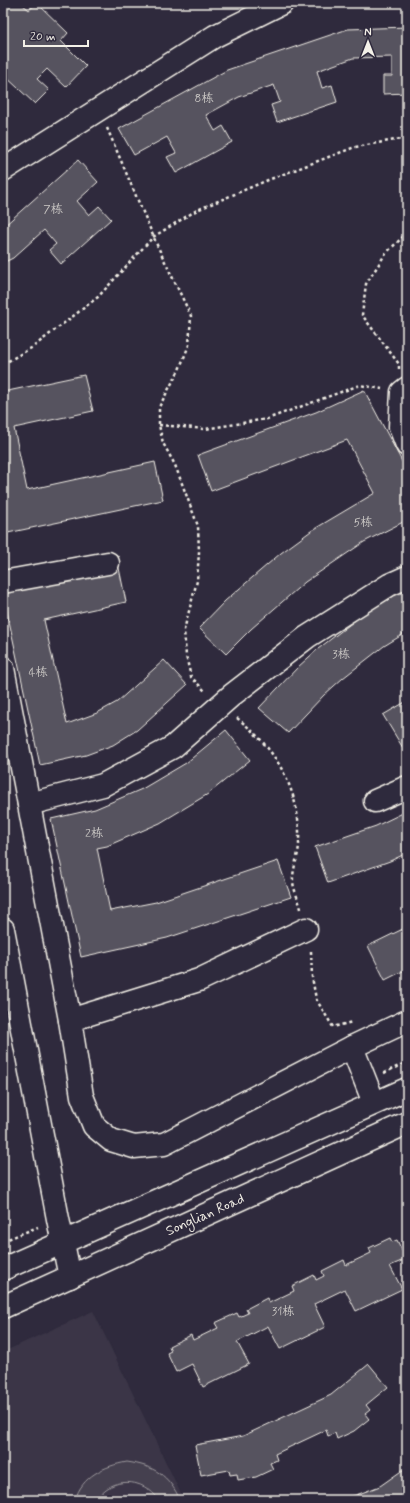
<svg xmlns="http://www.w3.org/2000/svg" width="410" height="1503" font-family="Mynerve,'LXGW WenKai TC',sans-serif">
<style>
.built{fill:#3b3647}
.green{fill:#454050;stroke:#9c989c}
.building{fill:#56525f;stroke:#f4f1e8}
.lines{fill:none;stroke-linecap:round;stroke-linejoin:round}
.minor-casing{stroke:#f4f1e8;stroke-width:25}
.path{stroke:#f4f1e8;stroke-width:2.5;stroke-dasharray:3 3;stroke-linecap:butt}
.minor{stroke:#2f2a3d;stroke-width:22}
.labels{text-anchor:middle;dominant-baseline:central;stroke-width:3.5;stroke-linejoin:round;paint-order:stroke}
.number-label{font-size:12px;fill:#ccc9c6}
.street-label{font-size:14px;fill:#f4f1e8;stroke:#2f2a3d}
</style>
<rect width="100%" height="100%" fill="#2f2a3d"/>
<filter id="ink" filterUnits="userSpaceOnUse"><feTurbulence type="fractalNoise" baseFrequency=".025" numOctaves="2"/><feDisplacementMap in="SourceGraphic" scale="8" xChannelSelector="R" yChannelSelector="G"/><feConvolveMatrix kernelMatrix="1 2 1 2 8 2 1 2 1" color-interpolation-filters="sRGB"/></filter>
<g filter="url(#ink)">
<path class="built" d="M93 1311 184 1500H3V1352Z"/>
<path class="green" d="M127 1462C154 1466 169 1475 180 1500H159C143 1477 111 1476 96 1500H75C82 1476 104 1466 127 1462Z"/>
<g class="building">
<path d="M3 3H21L29 10 37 3 68 33 61 41 86 66 66 87 47 69 37 79 49 90 35 104 3 74Z"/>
<path d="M407 27V93L383 94V76H392V57L353 58 317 71 322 88 332 85 337 102 277 122 271 105 280 102 274 85 239 97 206 115 215 131 223 126 232 142 176 173 167 157 176 153 167 137 134 155 119 129 227 70 348 29Z"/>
<path d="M78 160 98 182 77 201 89 215 99 206 111 219 61 264 49 250 56 244 44 230 13 258 3 263V227Z"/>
<path d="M84 375 93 411 14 428 27 490 155 462 163 500 3 534V392Z"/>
<path d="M364 390 407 471V520L364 542 305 582 251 629 226 654 199 628 225 601 281 553 311 531 375 493 347 440 211 491 198 455 316 412Z"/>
<path d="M119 568 126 602 44 620 67 724 97 713 117 702 164 660 187 685 137 730 113 745 86 755 40 765 3 593Z"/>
<path d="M407 588V632L384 646 343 678 324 695 288 733 259 708 298 667 318 649 362 615Z"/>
<path d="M407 701V745L403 748 383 715Z"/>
<path d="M226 730 250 760 208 794 160 823 107 846 97 848 110 911 156 902 278 861 291 897 167 938 81 957 51 819 95 809 142 789 186 763Z"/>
<path d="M407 811V853L390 861 328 883 315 847 376 826Z"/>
<path d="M407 927V969L385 980 368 946Z"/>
<path d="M390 1238 392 1242 397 1240 406 1259 390 1266 402 1289 356 1311 345 1289 314 1304 325 1327 280 1349 268 1326 237 1342 249 1364 203 1387 192 1364 176 1372 167 1353 171 1351 169 1346 191 1335 193 1340 218 1328 215 1323 237 1313 239 1317 248 1313 246 1309 267 1298 269 1303 294 1291 292 1286 314 1275 316 1280 324 1276 322 1271 344 1260 346 1265 371 1253 369 1248Z"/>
<path d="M369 1364 388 1387 366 1405 370 1410 365 1414 369 1419 354 1431 337 1439 335 1433 328 1436 326 1430 275 1454 277 1460 270 1463 273 1469 256 1477 238 1480 237 1474 230 1475 229 1470 201 1475 195 1445 243 1436 331 1395Z"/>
<path d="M407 1467V1500H343L380 1486Z"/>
</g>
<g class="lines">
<g class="minor-casing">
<g id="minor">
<path d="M3 170 215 36 282 3"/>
<path d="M407 388 402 392 400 427 407 445"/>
<path d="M3 582 108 563"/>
<path d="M3 668 70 1020 82 1096 94 1126 111 1140 134 1147 164 1144 352 1047"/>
<path d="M375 801 407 787"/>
<path d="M29 804 103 785 173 747 232 695 307 637 389 585 407 577"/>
<path d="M3 929 58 1219 70 1277"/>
<path d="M70 1020 199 980 306 929"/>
<path d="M374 1103 352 1047 407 1021"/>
<path d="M3 1269 407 1089"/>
<path d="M3 1307 407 1123"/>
</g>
</g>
<g class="path">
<path d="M107 128 157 245 191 316 189 345 179 370 159 407V425L163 443 175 465 198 526 199 552 197 581 184 630 186 656 191 677 205 691"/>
<path d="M3 364 33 347 98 297 153 237 197 210 268 180 355 147 407 138"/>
<path d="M399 369V364L362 315 366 284 386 253 407 233"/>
<path d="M159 425 205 429 267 419 360 385 382 389"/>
<path d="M237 718C277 749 301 792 299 843 299 856 292 869 293 882 294 891 299 900 301 909"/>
<path d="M311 951 312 977 316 999 333 1027 352 1022"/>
<path d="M384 1073 407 1062"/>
<path d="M3 1241 38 1227"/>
</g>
<use href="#minor" class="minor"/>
</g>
</g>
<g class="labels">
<g class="number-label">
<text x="204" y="99">8栋</text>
<text x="53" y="210">7栋</text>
<text x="363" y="523">5栋</text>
<text x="341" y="655">3栋</text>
<text x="38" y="673">4栋</text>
<text x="94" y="834">2栋</text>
<text x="283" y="1312">31栋</text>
</g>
<g class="street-label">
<text transform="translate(205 1215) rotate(-24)">Songlian Road</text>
</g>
</g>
<rect width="410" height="1503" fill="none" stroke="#2f2a3d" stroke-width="16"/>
<rect x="8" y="8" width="394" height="1487" fill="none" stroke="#f4f1e8" stroke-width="1.5" filter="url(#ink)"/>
<g transform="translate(368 42)" stroke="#2f2a3d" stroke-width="3" paint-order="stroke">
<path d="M0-3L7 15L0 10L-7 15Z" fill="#f4f1e8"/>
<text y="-6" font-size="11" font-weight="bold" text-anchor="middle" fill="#f4f1e8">N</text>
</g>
<path d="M24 40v6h64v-6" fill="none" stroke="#f4f1e8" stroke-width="2"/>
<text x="30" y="40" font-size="12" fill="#f4f1e8" stroke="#2f2a3d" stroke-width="3" paint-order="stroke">20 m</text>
</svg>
